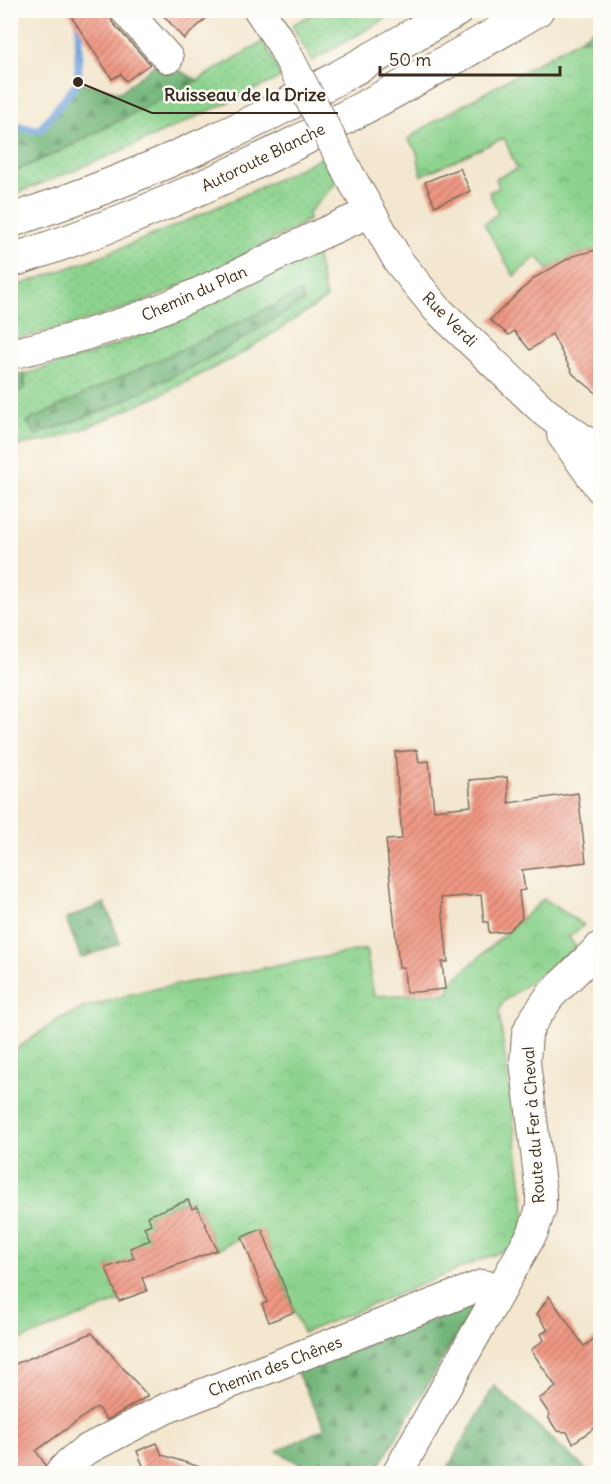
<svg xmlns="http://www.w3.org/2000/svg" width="611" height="1484" font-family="Delius,sans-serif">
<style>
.grass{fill:url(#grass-dots);stroke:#647e56;stroke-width:1.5}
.forest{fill:url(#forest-firs);stroke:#56704c;stroke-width:1.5}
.park{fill:url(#park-crowns);stroke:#647e56;stroke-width:1.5}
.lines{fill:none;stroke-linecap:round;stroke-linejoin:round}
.stream{stroke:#72a1db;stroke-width:8}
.building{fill:url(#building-hatch)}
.minor-casing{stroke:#7b6c5c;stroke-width:32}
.highway-casing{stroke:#7b6c5c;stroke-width:35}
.minor{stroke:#fff;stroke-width:30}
.highway{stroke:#fff;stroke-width:33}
.minor-bridge-casing{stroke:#7b6c5c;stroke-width:32;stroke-linecap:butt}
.minor-bridge{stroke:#fff;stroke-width:30}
.labels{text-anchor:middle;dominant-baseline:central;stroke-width:5;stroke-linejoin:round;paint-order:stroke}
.street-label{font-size:16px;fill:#3b2a1e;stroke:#fdfcf7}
.leader{fill:none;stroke:#3b2a1e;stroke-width:2}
.callout-dot{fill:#3b2a1e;stroke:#fdfcf7;stroke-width:2}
.callout-label{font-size:18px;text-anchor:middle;font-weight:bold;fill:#3b2a1e;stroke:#fdfcf7;stroke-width:5;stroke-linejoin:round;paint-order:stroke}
</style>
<defs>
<pattern id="grass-dots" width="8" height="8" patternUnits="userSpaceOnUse" patternTransform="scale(1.5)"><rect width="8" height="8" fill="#8dd38e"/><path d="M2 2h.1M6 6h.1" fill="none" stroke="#7bb57a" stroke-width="1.8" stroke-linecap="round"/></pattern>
<pattern id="forest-firs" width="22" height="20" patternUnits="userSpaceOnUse" patternTransform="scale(1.5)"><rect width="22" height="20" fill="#72b579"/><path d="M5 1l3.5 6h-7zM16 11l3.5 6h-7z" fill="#5f9363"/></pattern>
<pattern id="park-crowns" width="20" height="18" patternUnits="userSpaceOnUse" patternTransform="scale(1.5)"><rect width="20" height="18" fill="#8dd38e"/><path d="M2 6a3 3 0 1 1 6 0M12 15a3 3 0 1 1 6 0" fill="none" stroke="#7bb57a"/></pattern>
<pattern id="building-hatch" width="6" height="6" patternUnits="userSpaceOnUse" patternTransform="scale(1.5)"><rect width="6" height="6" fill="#ef9884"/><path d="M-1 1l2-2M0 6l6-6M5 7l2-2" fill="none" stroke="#c37c6b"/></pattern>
</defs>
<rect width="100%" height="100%" fill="#fdfcf7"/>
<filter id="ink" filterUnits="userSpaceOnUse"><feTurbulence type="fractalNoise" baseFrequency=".0167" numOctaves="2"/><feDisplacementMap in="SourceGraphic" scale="12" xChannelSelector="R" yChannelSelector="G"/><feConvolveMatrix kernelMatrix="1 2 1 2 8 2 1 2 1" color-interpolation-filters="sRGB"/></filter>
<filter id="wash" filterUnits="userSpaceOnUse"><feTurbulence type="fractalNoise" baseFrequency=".008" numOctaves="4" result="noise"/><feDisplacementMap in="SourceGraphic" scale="24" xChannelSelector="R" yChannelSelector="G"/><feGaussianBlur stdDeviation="1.35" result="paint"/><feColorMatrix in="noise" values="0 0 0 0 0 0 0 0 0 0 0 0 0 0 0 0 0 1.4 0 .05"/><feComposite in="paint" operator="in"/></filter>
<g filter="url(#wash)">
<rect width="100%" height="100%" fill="#f3e7cf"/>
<g class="grass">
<path d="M318 11V10L399 11 312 61 292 25Z"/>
<path d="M264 41 281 77C192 120 103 161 11 195V173L60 151 198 80Z"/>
<path d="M322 157 337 182 308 213 309 220C262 246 213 272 163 294 114 315 62 327 11 341L10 288C118 253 221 208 322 157Z"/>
<path d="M316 252 326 299 241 354 158 396 86 428 51 440 23 444 11 450 10 395 25 388V374L94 353 175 322Z"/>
</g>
<g class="forest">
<path d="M600 25V39H579Z"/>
<path d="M160 61 198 80 60 151 11 173V126L40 129 78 82 120 92Z"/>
<path d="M300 292 304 301 219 353 107 409 36 435 27 422C117 376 211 339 300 292Z"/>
<path d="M25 374V388L11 395V376Z"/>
<path d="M105 903 120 943 81 958 66 919Z"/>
<path d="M475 1305 375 1473H316L277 1451 325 1428 295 1369Z"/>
<path d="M494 1386 590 1473 453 1474 447 1469Z"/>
</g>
<g class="park">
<path d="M579 39H600V249L573 256 548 270 537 256 514 276 484 224 498 213 489 192 499 188 496 178 517 169 504 138 421 176 417 152 408 139 430 124Z"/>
<path d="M544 899 584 925 569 937 576 947 503 1002 499 1011 527 1225 513 1247 303 1333 262 1230 238 1239 217 1250 198 1207 192 1209 187 1200 148 1216 151 1224 145 1227 150 1240 134 1258 107 1268 119 1301 11 1344V1053L59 1019 86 1007 143 991 366 949 374 996 449 993V984Z"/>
</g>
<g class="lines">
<path class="stream" d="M10 126 40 130 78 82 79 18"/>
</g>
<g id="blocks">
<g class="building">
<path d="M67 10H108L112 22 150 64 126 81 121 74 112 79Z"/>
<path d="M159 10H215L184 39Z"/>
<path d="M460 168 470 191 435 206 425 182Z"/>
<path d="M600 249V396L573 374 552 334 530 350 514 331 509 335 490 320 534 278 573 256Z"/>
<path d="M417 750 419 762 429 761 434 810 471 806 469 780 507 777 509 803 578 793 586 862 522 870 525 890 519 891 522 918 508 931 489 933 488 922H484L481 895 441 898 448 962H442L445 989 406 993 404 967H399L386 840 402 839 395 752Z"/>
<path d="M188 1200 192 1209 197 1206 217 1250 142 1278 147 1291 119 1301 106 1268 134 1258 130 1248 150 1240 144 1227 151 1224 148 1216Z"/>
<path d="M262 1229 294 1312 269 1322 262 1304 267 1302 242 1237Z"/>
<path d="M549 1296 584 1346 600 1335V1424L573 1443 567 1432 557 1431 548 1417 550 1415 539 1399 556 1387 531 1350 544 1340 541 1334 548 1330 537 1314Z"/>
<path d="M92 1333 148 1396 107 1420 97 1407 36 1451 45 1464 42 1473H10V1366Z"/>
<path d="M157 1443 162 1455 206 1469 205 1473H146L137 1451Z"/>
</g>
</g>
</g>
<g filter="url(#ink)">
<use href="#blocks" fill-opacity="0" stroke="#7b6c5c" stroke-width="1.5"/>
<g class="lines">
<g class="minor-casing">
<g id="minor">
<path d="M125 10 168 58"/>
<path d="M259 10 281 43"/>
<path d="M350 176 399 262 437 309 546 413 600 452"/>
<path d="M10 354C68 341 126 325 180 301 244 274 305 238 370 213"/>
<path d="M562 435 600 488"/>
<path d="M59 1474 68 1464 84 1451 167 1408 482 1285 502 1289"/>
<path d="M397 1474 533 1232 541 1208V1193L525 1062 527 1034 531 1024 550 996 600 947"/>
</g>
</g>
<g class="highway-casing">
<g id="highway">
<path d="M10 221C80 198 148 171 215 140 298 102 377 56 457 10"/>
<path d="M10 261C196 202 369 109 537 10"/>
</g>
</g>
<use href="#minor" class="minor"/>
<use href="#highway" class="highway"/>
<g class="minor-bridge-casing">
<path id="minor-bridge" d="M281 43 350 176"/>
</g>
<use href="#minor-bridge" class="minor-bridge"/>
</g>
</g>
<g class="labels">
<g class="street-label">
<text transform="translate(263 157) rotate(-26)">Autoroute Blanche</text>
<text transform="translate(194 293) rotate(-24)">Chemin du Plan</text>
<text transform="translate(450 319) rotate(45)">Rue Verdi</text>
<text transform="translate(533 1125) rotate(-94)">Route du Fer à Cheval</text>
<text transform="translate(275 1366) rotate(-21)">Chemin des Chênes</text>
</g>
</g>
<path class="leader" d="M78 82L152 113H338"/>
<circle class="callout-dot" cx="78" cy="82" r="6"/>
<g class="callout-label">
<text x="245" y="101">Ruisseau de la Drize</text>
</g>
<rect width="611" height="1484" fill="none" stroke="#fdfcf7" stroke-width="36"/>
<path d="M380 66v9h180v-9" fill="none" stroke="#3b2a1e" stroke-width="3"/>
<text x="389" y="66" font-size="18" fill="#3b2a1e" stroke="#fdfcf7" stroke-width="4.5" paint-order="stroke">50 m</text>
</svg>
